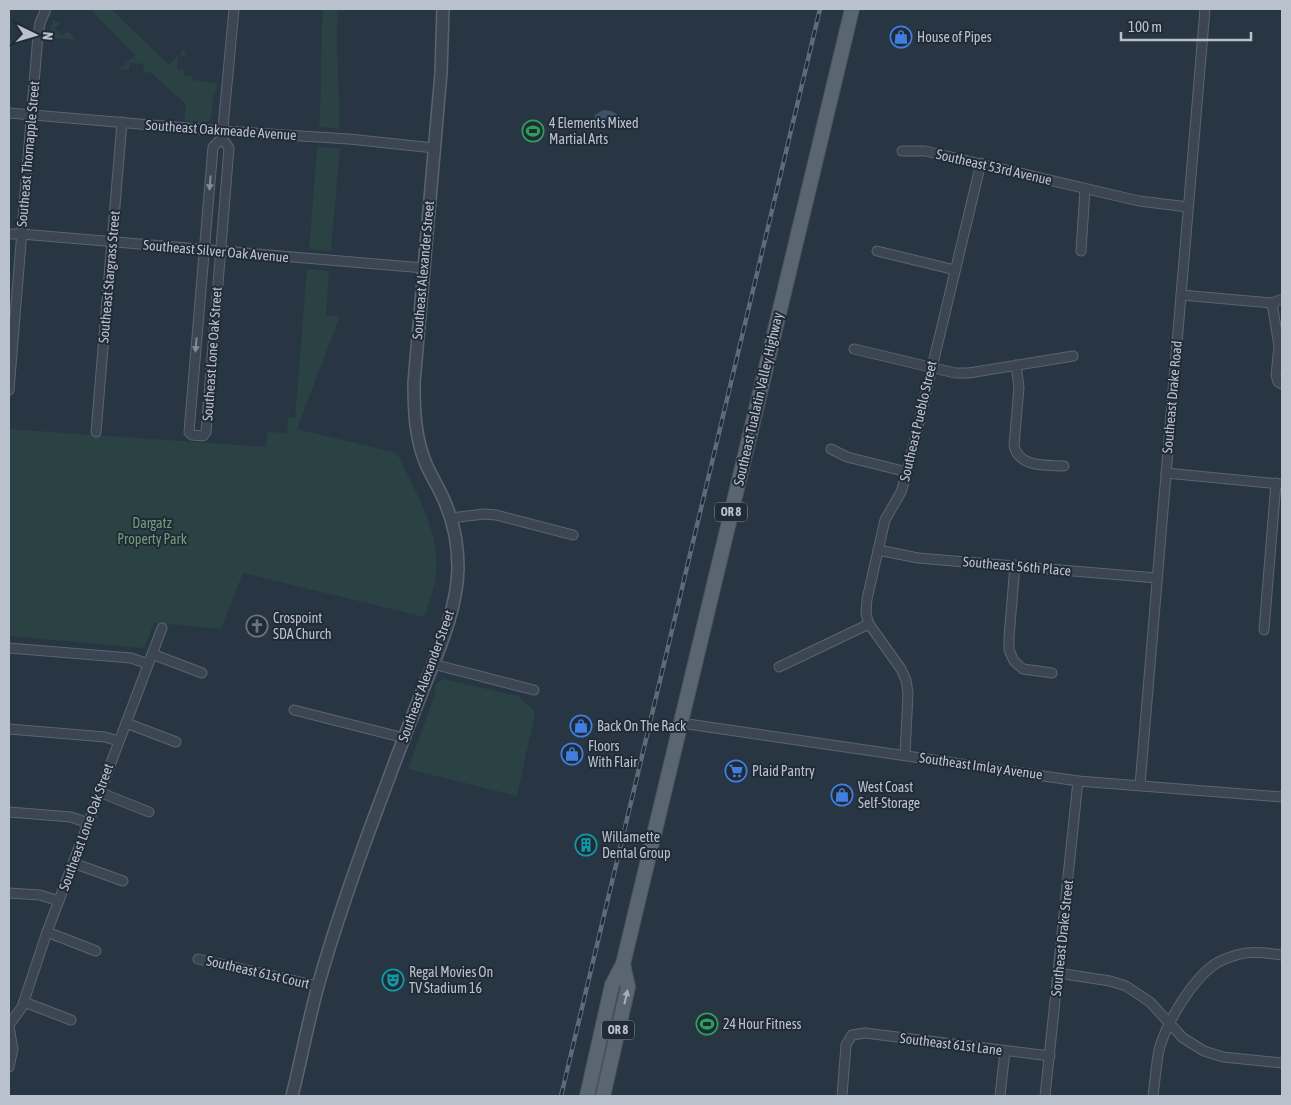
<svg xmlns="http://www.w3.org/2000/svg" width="1291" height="1105" font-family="'Asap Condensed',sans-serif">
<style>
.green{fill:#2a4244}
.water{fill:#3e536b}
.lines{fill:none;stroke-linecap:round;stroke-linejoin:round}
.minor-casing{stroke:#5a6470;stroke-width:11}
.tertiary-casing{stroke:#5a6470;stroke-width:14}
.primary-casing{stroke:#49525f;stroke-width:16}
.minor{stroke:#3c4653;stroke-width:9}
.tertiary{stroke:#3c4653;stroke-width:11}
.primary{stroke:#5a6572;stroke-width:14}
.rail-casing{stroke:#5e6b79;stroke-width:4.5}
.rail{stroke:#212b38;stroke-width:2.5;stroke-dasharray:8;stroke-linecap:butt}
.oneway{fill:#818a96}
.oneway2{fill:#a6afba}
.labels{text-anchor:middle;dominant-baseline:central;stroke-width:4;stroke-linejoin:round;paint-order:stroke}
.shield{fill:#212b38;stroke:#8b94a0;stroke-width:1}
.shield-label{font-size:12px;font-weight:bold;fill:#b9c1cc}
.poi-label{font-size:14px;fill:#b9c1cc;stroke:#212b38;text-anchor:start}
.street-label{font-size:14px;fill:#b9c1cc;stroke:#212b38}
.park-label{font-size:14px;fill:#719d79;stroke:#212b38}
</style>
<rect width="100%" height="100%" fill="#283543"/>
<g class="green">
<path d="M90 9H111L169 65 184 49 186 56 178 55 177 69 184 70V76H192V80L218 83 213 98 212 116 209 121 202 124 194 121H184L186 104 151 73 143 72 144 64 130 63 129 70 119 69 135 55Z"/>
<path d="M323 9H338C335 49 340 89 339 129L319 127C322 87 320 48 323 9Z"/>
<path d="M53 19 60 23 55 29 62 36 68 31 76 40 49 37Z"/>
<path d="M317 147 340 148 331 251 309 249Z"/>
<path d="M307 269 329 271 326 315 340 316 297 429 397 453C416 494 443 534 435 580 433 593 428 605 424 617L243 573 221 629 154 623 145 646 142 648 9 636V429L266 447 267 432 287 433 288 417 295 418Z"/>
<path d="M444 679 518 696 534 711 535 714 517 796 408 769 435 694 434 688 439 681Z"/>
</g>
<path class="water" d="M603 110C613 110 618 113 622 123L594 121 595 115Z"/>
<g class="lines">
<g class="minor-casing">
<g id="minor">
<path d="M9 113 223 131 349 139 434 148"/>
<path d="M222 138 213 147 189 432 192 435 203 436 206 432 229 148 222 138 234 9"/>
<path d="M902 151H925L1139 201 1188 207"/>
<path d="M9 234H21L424 268"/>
<path d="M877 251 955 270"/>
<path d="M1081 251 1085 189"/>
<path d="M1181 295 1272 303 1282 299"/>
<path d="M1272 303 1279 346 1276 375 1278 382 1282 384"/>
<path d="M854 349 955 373H969L1073 356"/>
<path d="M1016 365 1019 387 1014 446C1020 468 1045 465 1064 466"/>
<path d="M9 390 38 35 40 23 46 9"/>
<path d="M96 432 122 122"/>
<path d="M831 449 847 457 907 472"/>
<path d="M1166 473 1280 484"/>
<path d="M451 518 484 514 496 515 573 535"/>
<path d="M878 550 918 558 1157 578"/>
<path d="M1015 565 1009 637V650L1014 661 1023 669 1052 673"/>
<path d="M1264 630 1276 483"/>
<path d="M9 648 131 658 148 664"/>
<path d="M152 654 202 673"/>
<path d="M433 664 534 690"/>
<path d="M779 667 869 624"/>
<path d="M294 710 404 738"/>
<path d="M126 723 176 742"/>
<path d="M681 723 1078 781 1282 797"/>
<path d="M9 729 105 737 118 741"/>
<path d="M905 755 908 693 906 680 901 669 869 624 866 614 867 599 885 520 901 492 907 472 981 163"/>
<path d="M1140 785 1205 9"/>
<path d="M99 792 149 812"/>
<path d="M9 812 71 817 88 823"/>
<path d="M73 863 123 881"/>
<path d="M9 893 40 895 59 901"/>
<path d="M47 932 96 951"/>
<path d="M198 959 318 986"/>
<path d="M1058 973 1110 981 1126 986 1150 1002 1183 1038 1204 1051 1223 1057 1282 1063"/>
<path d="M24 1002 71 1020"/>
<path d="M9 1025 22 1007 47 932 162 628"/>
<path d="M9 1027 13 1049 9 1067"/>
<path d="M842 1096 846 1045 852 1035 865 1033 1050 1056"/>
<path d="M1000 1096 1005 1051"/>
<path d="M1045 1096 1078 781"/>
<path d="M1153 1096C1155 1081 1156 1065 1159 1050 1166 1023 1192 980 1215 964 1221 960 1233 956 1240 954 1253 951 1269 953 1282 955"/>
</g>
</g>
<g class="tertiary-casing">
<path id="tertiary" d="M292 1096C301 1060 308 1022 318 986 335 925 356 866 378 807 392 770 405 734 420 697 436 656 457 613 458 568 458 547 454 524 446 505 441 491 432 478 426 464 415 438 414 410 414 383L441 73 443 9"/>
</g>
<g class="primary-casing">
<g id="primary">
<path d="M587 1096 612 985 623 964 852 9"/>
<path d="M603 1096 628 987 623 964"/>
</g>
</g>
<use href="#minor" class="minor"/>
<use href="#tertiary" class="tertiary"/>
<use href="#primary" class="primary"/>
<g class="rail-casing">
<path id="rail" d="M561 1096 820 9"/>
</g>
<use href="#rail" class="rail"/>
</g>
<defs><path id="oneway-solid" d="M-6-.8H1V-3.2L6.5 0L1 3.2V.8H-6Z" transform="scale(1.25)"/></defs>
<g class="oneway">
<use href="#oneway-solid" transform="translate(210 183) rotate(95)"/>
<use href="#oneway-solid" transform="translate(196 345) rotate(95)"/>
</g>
<use class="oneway2" href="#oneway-solid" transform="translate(626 997) rotate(-77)"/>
<defs>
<g id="shop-ring" transform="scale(1.125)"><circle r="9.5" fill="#212b38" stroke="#3f7fe0" stroke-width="1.5"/><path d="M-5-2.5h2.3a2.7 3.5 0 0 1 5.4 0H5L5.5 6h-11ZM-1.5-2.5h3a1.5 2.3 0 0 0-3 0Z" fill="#3f7fe0"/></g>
<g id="stadium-ring" transform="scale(1.125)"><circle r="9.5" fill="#212b38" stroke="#2e9e5b" stroke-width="1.5"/><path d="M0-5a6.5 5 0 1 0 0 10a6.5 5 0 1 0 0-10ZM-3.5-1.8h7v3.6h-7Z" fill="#2e9e5b"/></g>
<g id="church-ring" transform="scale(1.125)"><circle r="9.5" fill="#212b38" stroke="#6b7280" stroke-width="1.5"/><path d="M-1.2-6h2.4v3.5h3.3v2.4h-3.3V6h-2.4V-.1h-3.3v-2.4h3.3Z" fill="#6b7280"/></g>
<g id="supermarket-ring" transform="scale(1.125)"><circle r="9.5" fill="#212b38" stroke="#3f7fe0" stroke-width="1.5"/><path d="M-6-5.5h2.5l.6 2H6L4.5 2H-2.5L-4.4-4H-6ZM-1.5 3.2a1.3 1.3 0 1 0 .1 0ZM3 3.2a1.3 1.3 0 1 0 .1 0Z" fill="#3f7fe0"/></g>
<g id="building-ring" transform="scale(1.125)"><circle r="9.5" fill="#212b38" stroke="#0f9aa8" stroke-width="1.5"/><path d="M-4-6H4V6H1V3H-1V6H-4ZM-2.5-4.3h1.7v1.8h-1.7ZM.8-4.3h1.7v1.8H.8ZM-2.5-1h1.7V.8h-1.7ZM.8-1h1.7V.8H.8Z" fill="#0f9aa8"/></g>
<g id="theatre-ring" transform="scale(1.125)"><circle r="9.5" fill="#212b38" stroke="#0f9aa8" stroke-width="1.5"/><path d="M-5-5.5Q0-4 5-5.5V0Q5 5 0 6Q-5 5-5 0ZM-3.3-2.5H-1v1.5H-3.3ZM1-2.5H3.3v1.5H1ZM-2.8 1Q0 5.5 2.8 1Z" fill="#0f9aa8"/></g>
</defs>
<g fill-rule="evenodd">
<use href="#shop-ring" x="901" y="37"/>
<use href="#stadium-ring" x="533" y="131"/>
<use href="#church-ring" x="257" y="626"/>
<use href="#shop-ring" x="581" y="726"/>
<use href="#shop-ring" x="572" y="754"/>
<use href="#supermarket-ring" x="736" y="771"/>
<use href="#shop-ring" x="842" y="795"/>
<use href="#building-ring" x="586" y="845"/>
<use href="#theatre-ring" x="393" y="980"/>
<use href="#stadium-ring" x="707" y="1024"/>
</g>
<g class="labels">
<g class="shield">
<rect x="715" y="502.5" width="32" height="19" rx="4"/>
<rect x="602" y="1020.5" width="32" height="19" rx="4"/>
</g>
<g class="shield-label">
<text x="731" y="512">OR 8</text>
<text x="618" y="1030">OR 8</text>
</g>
<g class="poi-label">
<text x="917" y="37">House of Pipes</text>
<text x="549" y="123">4 Elements Mixed<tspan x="549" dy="16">Martial Arts</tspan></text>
<text x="273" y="618">Crospoint<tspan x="273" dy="16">SDA Church</tspan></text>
<text x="597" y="726">Back On The Rack</text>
<text x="588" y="746">Floors<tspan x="588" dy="16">With Flair</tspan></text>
<text x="752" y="771">Plaid Pantry</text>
<text x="858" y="787">West Coast<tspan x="858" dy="16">Self-Storage</tspan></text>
<text x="602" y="837">Willamette<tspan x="602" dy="16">Dental Group</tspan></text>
<text x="409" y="972">Regal Movies On<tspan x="409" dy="16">TV Stadium 16</tspan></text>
<text x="723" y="1024">24 Hour Fitness</text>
</g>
<g class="street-label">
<text transform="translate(221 130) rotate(4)">Southeast Oakmeade Avenue</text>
<text transform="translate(28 154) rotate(-85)">Southeast Thornapple Street</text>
<text transform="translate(994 167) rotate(13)">Southeast 53rd Avenue</text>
<text transform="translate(216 251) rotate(5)">Southeast Silver Oak Avenue</text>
<text transform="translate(423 270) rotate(-85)">Southeast Alexander Street</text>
<text transform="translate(109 277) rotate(-85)">Southeast Stargrass Street</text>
<text transform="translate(212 354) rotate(-86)">Southeast Lone Oak Street</text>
<text transform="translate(1172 397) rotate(-85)">Southeast Drake Road</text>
<text transform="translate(758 399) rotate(-77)">Southeast Tualatin Valley Highway</text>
<text transform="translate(918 421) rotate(-77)">Southeast Pueblo Street</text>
<text transform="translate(1017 566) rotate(5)">Southeast 56th Place</text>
<text transform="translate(426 676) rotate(-70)">Southeast Alexander Street</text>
<text transform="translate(981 766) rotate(8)">Southeast Imlay Avenue</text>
<text transform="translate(86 827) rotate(-70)">Southeast Lone Oak Street</text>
<text transform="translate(1062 938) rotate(-84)">Southeast Drake Street</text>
<text transform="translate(258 972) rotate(13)">Southeast 61st Court</text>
<text transform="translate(951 1044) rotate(7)">Southeast 61st Lane</text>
</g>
<g class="park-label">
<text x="152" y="523">Dargatz<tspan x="152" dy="16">Property Park</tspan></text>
</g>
</g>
<rect width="1291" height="1105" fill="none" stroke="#b9c1cc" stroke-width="20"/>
<g transform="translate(35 35) rotate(95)" stroke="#212b38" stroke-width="4" paint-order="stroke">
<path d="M0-4L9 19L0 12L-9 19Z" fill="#b9c1cc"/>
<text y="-8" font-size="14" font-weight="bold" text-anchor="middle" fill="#b9c1cc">N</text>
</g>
<path d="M1121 32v8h130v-8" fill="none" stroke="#b9c1cc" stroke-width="2.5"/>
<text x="1128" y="32" font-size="15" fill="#b9c1cc" stroke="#212b38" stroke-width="4" paint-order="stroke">100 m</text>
</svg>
